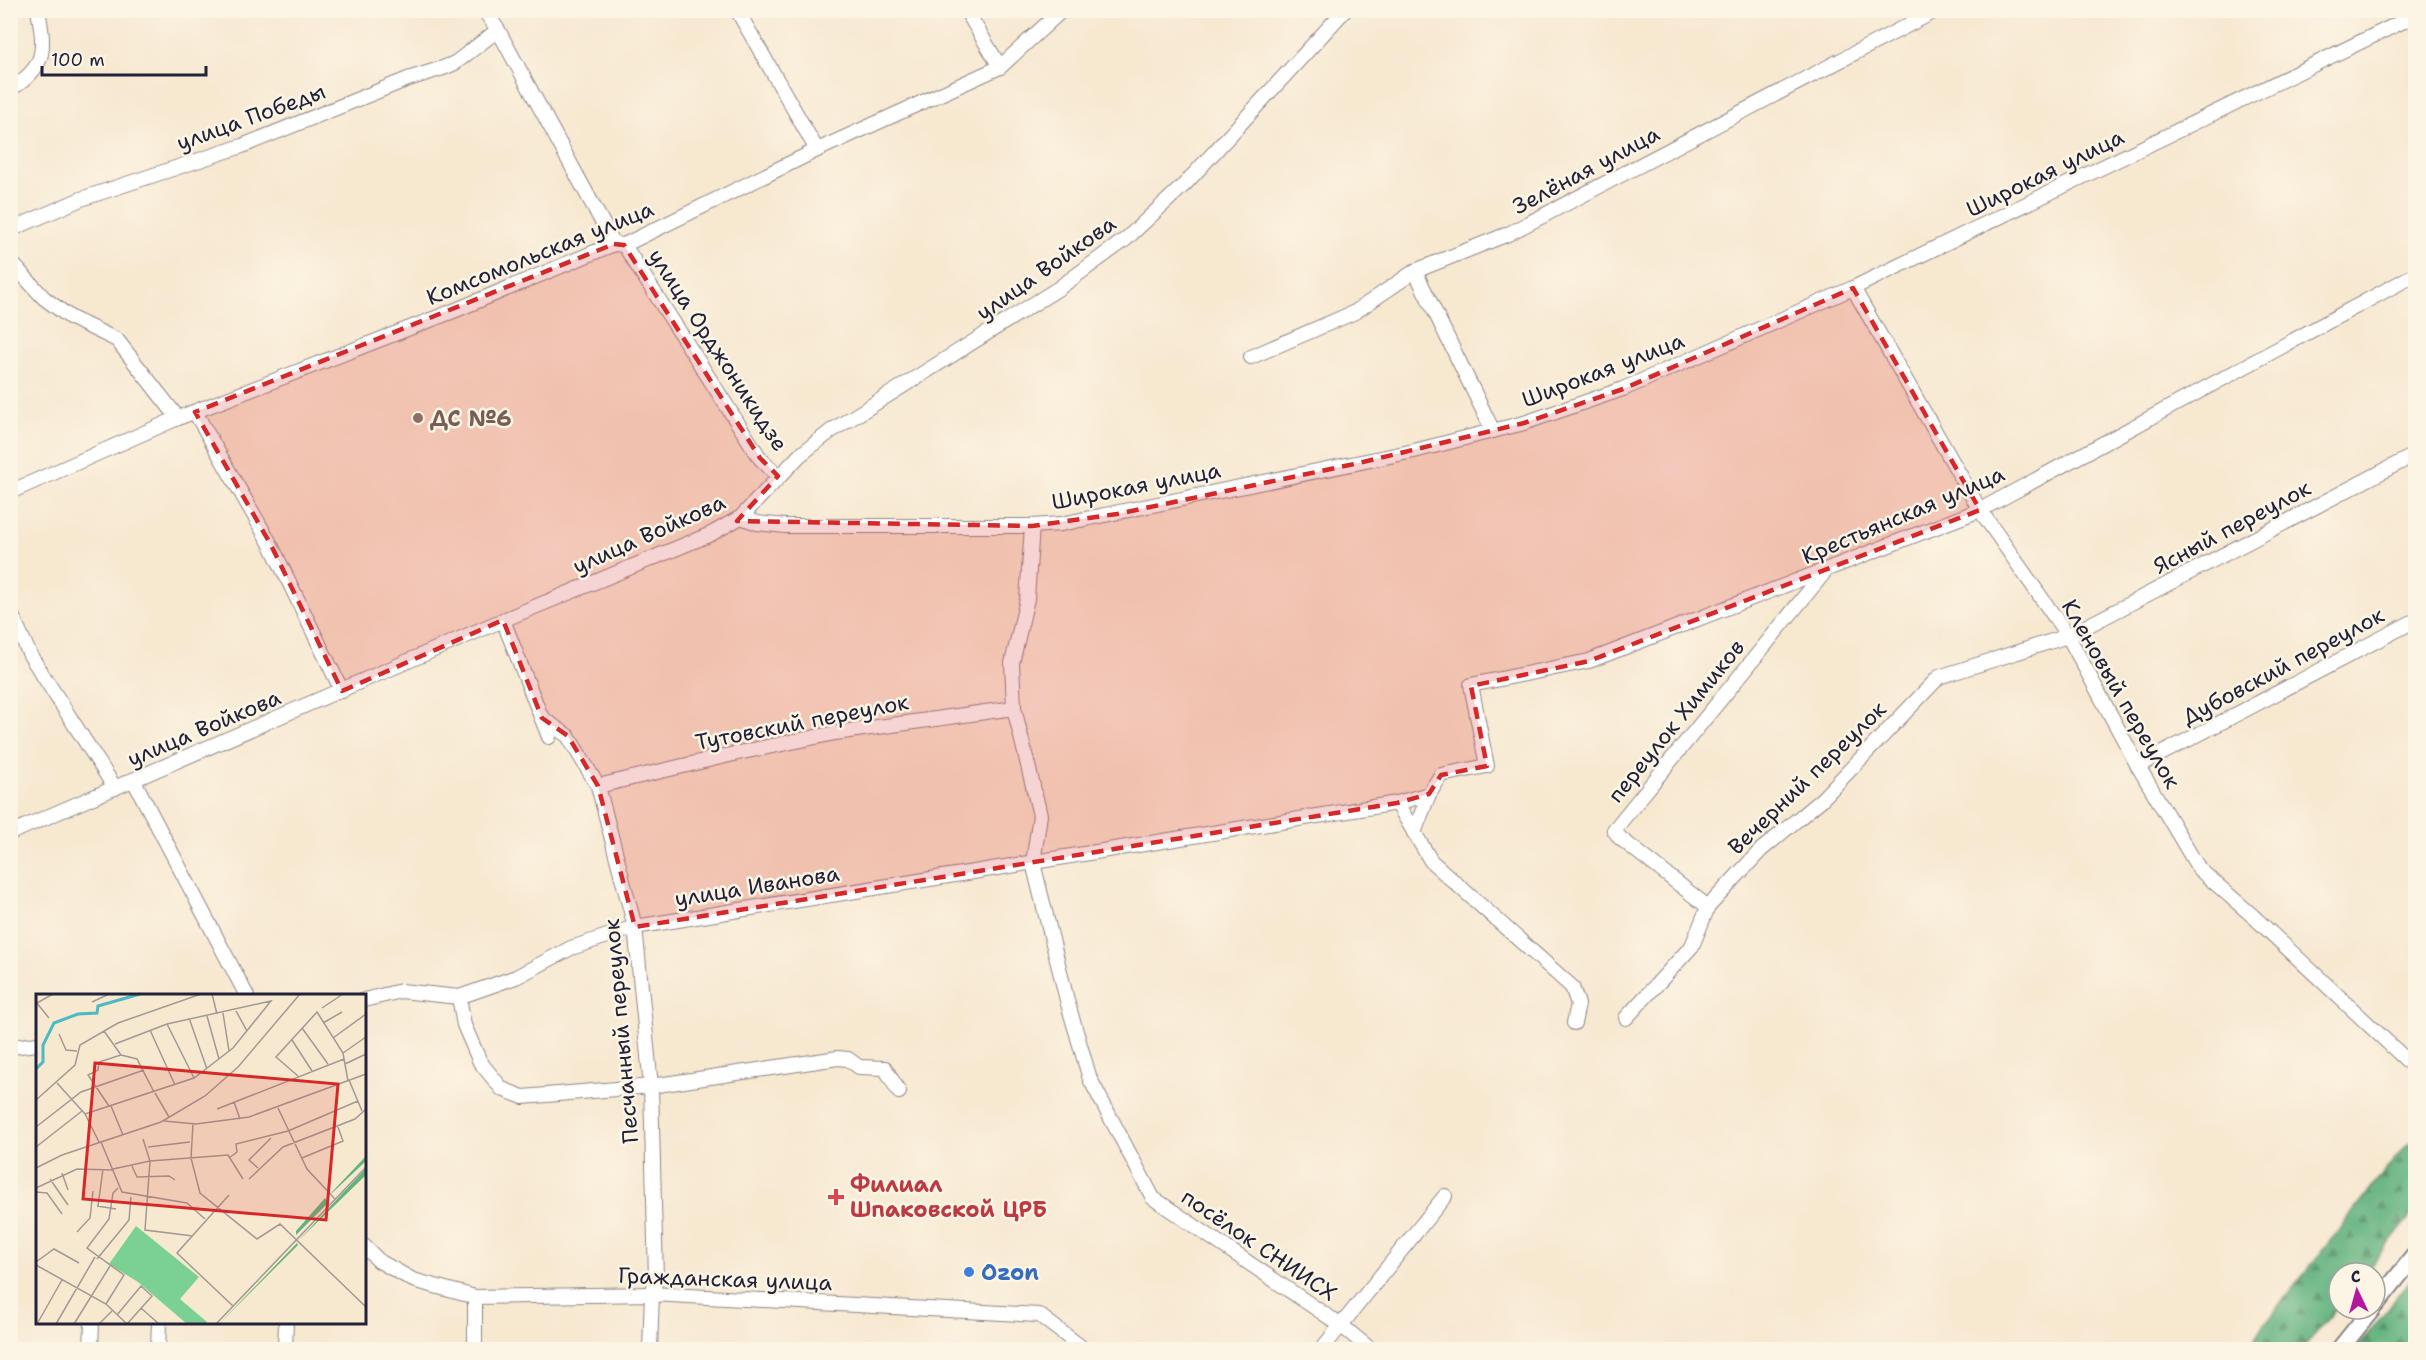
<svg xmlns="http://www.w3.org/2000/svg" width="2426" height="1360" font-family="'Shantell Sans',sans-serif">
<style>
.forest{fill:url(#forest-firs);stroke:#436a5c;stroke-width:1.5}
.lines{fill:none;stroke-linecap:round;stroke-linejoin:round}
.minor-casing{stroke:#8c8586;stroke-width:16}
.tertiary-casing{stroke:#8c8586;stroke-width:20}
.minor{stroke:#fff;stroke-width:14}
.tertiary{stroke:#fff;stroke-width:16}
.marked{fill:#d62828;fill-opacity:0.2;stroke:#d62828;stroke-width:4.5;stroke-dasharray:12 8;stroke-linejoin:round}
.education-dot{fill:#8d6e63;stroke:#fcf5e5;stroke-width:2}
.health-dot{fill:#e0444e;stroke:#fcf5e5;stroke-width:2}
.shop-dot{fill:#3f7fe0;stroke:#fcf5e5;stroke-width:2}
.labels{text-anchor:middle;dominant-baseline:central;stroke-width:5;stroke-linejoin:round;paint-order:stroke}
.street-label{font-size:22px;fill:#22223b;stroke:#fcf5e5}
.education-label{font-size:22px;font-weight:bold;fill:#785e54;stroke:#fcf5e5;text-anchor:start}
.health-label{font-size:22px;font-weight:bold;fill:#be3a42;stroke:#fcf5e5;text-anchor:start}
.shop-label{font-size:22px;font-weight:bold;fill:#366cbe;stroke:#fcf5e5;text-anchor:start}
.inset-river{fill:none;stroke:#4bbac2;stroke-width:3}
.inset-road{fill:none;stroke:#a29994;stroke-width:1.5}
.view{fill:#d62828;fill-opacity:0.15;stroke:#d62828;stroke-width:3}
.inset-edge{fill:none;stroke:#22223b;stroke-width:3}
</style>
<defs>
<pattern id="forest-firs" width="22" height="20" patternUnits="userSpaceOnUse" patternTransform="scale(1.5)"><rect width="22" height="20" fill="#64b37e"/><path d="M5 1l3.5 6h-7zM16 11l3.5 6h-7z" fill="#529168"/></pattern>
</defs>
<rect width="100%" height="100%" fill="#fcf5e5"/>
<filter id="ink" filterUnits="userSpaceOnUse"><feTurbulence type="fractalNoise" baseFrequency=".0167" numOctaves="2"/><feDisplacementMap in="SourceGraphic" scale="12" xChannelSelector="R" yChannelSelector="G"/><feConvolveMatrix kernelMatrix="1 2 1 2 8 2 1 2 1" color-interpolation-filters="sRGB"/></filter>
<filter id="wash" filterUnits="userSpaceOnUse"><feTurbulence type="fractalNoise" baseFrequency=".008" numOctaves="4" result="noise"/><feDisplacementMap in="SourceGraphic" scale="24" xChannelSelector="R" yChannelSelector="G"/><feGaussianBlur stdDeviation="1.35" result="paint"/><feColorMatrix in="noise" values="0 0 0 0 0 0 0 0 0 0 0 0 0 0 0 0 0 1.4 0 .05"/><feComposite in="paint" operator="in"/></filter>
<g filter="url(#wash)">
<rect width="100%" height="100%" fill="#f7e8d0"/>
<g class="forest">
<path d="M2415 1140V1210L2365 1273H2339V1305L2303 1349H2249L2264 1325 2405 1146Z"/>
<path d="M2415 1274V1335L2403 1349H2356Z"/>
</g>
</g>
<g filter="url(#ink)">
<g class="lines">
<g class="minor-casing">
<g id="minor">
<path d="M484 10 498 30 614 244"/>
<path d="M737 10 817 150"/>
<path d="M966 10 1000 67"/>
<path d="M10 89C47 68 45 48 38 10"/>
<path d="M10 230 81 199 242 146 408 79 443 68 455 63 498 30"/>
<path d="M624 245 760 458 778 476"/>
<path d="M10 261 44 298 71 318 117 340 178 418"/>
<path d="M1415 271 1493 431"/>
<path d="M1853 288 1980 510 2068 636 2138 766 2199 869 2254 917 2416 1069"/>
<path d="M1251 357 1355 312 1415 271 1508 234 1937 10"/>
<path d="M195 412 271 545 342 691"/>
<path d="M10 492 178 418 451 312 614 244 624 245 817 150 1000 67 1062 10"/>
<path d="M741 517 757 523 785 526H1032L1061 524 1414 451 1524 423 1623 389 1853 288 2416 15"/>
<path d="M1032 526 1027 599 1012 663 1014 708 1040 815 1033 863 1068 1004 1090 1079 1153 1198 1342 1326 1371 1350"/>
<path d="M10 611 30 655 115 788"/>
<path d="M503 620 549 737"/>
<path d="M542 718 568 736 598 786 635 927 651 1086 656 1279 652 1294 650 1350"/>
<path d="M2138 766 2416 620"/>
<path d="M134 781 247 996"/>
<path d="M598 786 738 753 835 733 1014 708"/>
<path d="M1397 803 1429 794"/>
<path d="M10 833 503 620 711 534 741 517 800 455 831 431 1059 288 1126 239 1185 184 1345 10"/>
<path d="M1414 833 1429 794 1441 775 1487 766 1471 685 1589 661 1980 510 2416 274"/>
<path d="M1708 907 1620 838 1614 830 1823 574"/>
<path d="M459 997 464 1025 480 1062 502 1089 523 1097 651 1086 838 1058 848 1059 859 1067 885 1068 899 1092"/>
<path d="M364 1000 401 991 459 997 516 977 571 948 635 927 1397 803 1431 861 1572 987 1578 1004 1574 1023"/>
<path d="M1626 1018 1692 946 1708 907 1761 850 1822 799 1939 677 2068 636 2416 454"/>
<path d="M10 1047 38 1044"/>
<path d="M364 1246 379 1261 413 1280 475 1297 652 1294 1039 1315 1085 1350"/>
<path d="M91 1350 92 1322"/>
<path d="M158 1350 159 1322"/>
<path d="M285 1350 286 1322"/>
<path d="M475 1350V1297"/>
<path d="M1321 1350 1445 1196"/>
</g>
</g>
<g class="tertiary-casing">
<g id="tertiary">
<path d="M2375 1305 2416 1254"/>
<path d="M2339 1350 2372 1309"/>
</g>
</g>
<use href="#minor" class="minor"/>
<use href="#tertiary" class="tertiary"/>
</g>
</g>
<path class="marked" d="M614 244 624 245 760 458 778 476 737 521 1032 526 1117 514 1359 463 1524 423 1623 389 1853 288 1980 510 1589 661 1471 686 1487 766 1441 775 1429 794 1397 803 635 927 598 786 568 736 542 718 503 620 342 691 271 545 195 412Z"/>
<circle class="education-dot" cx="418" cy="418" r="6"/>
<path class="health-dot" d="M833 1188h6v6h6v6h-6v6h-6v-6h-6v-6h6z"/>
<circle class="shop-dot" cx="969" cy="1272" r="6"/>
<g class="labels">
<g class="street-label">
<text transform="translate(251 117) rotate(-20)">улица Победы</text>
<text transform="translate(1586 170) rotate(-28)">Зелёная улица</text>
<text transform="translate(2045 173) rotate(-26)">Широкая улица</text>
<text transform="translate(540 253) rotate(-22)">Комсомольская улица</text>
<text transform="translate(1046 268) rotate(-35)">улица Войкова</text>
<text transform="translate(718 350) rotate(57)">улица Орджоникидзе</text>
<text transform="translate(1603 370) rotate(-21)">Широкая улица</text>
<text transform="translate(1136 486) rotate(-11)">Широкая улица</text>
<text transform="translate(1903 515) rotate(-23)">Крестьянская улица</text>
<text transform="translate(2232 527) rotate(-28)">Ясный переулок</text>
<text transform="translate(649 534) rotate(-24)">улица Войкова</text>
<text transform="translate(2283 666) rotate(-28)">Дубовский переулок</text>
<text transform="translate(2121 694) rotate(60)">Кленовый переулок</text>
<text transform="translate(1676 721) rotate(-51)">переулок Химиков</text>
<text transform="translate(802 722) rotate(-11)">Тутовский переулок</text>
<text transform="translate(204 728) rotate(-23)">улица Войкова</text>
<text transform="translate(1807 778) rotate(-44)">Вечерний переулок</text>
<text transform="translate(757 886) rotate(-9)">улица Иванова</text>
<text transform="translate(621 1031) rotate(-95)">Песчанный переулок</text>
<text transform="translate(1259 1245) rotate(34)">посёлок СНИИСХ</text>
<text transform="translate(725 1279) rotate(2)">Гражданская улица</text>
</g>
<g class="education-label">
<text x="430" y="418">ДС №6</text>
</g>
<g class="health-label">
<text x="850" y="1184">Филиал<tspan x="850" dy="25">Шпаковской ЦРБ</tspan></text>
</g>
<g class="shop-label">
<text x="981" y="1272">Ozon</text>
</g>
</g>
<g transform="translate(36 994)">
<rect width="330" height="330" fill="#f7e8d0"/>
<path d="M330 162V167L295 200 296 198ZM330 174V181L263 246ZM289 204 292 209 260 241V237ZM261 249 262 251 183 330Z" fill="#64b37e"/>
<path d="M100 232 163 283 144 305 171 328 169 330H151L102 288 73 270Z" fill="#7bd194"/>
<path class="inset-river" d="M0 75 7 68V51L18 29 42 20 61 19 62 12 104 0"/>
<path class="inset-road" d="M176 0 181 20M0 8 13 24M56 8 73 0M1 9 17 0M286 14 307 0M200 17 211 37M187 19 193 57M171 22 183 65M153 24 171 75M287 29 306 18M131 30 158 84M266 34 292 70M114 36 139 91M68 37 85 61M23 40 30 56 41 57M297 44 330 20M256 46 276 77M307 59 330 43M85 61 101 65 118 98M309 70 330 60M262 82 240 63 281 18 307 59 312 87M313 86 326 117M21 89 49 120 63 148M119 99 133 123M0 106 39 71 44 51 82 29 165 0M198 108 204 125M73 112 52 81 62 76 63 68 85 61M75 112 87 141M242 114 271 175 299 205M181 115 308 65M49 120 158 84 197 54 235 7 131 30 79 50M128 127 160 130 213 123 330 80M157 130 155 164 164 199 221 245 244 230 330 313M0 133 45 98 108 76M107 145 114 167 109 236 157 242M65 148 86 198 151 209 169 225M0 153 46 117M112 153 154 148M193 164 201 158 200 150 252 137 322 107M266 164 307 147 302 133M96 172 101 183 133 182 139 186M0 174 26 161 125 128 169 102 202 73 264 0M222 174 213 166 235 144M77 175 114 167 192 161 207 185M26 179 32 196M14 185 32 211M213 185 247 153 319 125 330 115M0 194 41 175 77 176M0 198 11 199 26 220M193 201 141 259 197 312M61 212 80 215M62 212 67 175M41 238 54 224 57 197M61 265 93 226 95 203M0 268 18 255 43 269M0 271 70 310 91 330M70 310 88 281 51 254 73 225 77 199 82 194M105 314 123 330M81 321 105 292 116 302 91 330M1 330 26 286M20 330 59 263M38 330 74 272M63 330 76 317M180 330 330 173"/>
<path class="view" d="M59 69 302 90 290 226 47 205Z"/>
<rect width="330" height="330" class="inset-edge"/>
</g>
<rect width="2426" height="1360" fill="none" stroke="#fcf5e5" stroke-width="36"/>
<g transform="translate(2357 1291) rotate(355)"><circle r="28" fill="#fcf5e5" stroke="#a5a1a1" stroke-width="1.5"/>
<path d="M0-4.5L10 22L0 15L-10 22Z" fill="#b5179e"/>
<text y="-9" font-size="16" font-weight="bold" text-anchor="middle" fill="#22223b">С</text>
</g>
<path d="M42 66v9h164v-9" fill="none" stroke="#22223b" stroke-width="3"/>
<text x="51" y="66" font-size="18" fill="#22223b" stroke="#fcf5e5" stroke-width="4.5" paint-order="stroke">100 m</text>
</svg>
